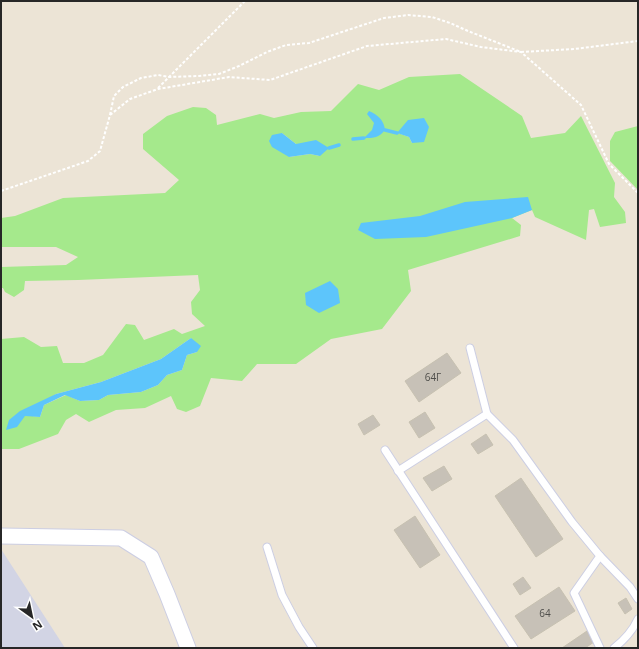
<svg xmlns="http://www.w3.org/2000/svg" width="639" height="649" font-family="'Open Sans',sans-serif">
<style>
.airport{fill:#d2d4e4}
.green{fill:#a5e98c;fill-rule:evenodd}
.water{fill:#5dc5fb}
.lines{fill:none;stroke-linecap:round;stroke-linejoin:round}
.stream{stroke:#5dc5fb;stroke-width:3.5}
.building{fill:#c7c1b7;stroke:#c7c1b1}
.service-casing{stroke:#cccee3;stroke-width:9}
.minor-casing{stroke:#cccee3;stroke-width:17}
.path{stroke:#fff;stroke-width:2;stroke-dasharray:3 2;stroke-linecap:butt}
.service{stroke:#fff;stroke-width:7}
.minor{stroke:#fff;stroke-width:15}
.labels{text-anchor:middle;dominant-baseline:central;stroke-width:3.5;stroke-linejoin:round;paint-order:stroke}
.number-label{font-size:10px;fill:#4f4e4b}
</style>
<rect width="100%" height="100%" fill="#ece4d6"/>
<path class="airport" d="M1 549 65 648H1Z"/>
<g class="green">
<path d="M460 74 522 116 531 138 565 133 581 116 615 183 614 197 625 212 626 223 600 227 594 209 589 210 586 240 535 217 532 210 512 218 521 225 520 236 408 270 411 291 382 329 331 339 296 364H257L242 381 211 378 200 406 186 412 177 409 171 396 145 408 116 410 89 422 76 414 66 420 58 434 19 449H1V339L24 337 41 347 57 346 63 363H84L103 355 126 324 135 325 144 340 174 329 182 334 205 326 192 314 191 302 200 290 198 275 78 280 25 281 24 290 14 297 5 292 3 288H1V267L66 265 78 257 56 247H1V218L15 216 63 198 165 193 179 180 143 149V134L167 116 193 107 206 108 216 115 217 125 260 114 274 118 301 112 331 111 358 84 379 90 409 77ZM429 127 412 143 409 137 398 133ZM282 133 296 144 320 156 310 154 289 157ZM191 338 197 352 187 355 182 370 167 375 158 385 141 392 108 395 99 400 80 401 66 395 44 405 40 417 25 415 56 394 101 382 161 359Z"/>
<path d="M638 126V190L610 161V141L615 132Z"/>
</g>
<g class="water">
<path d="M369 111C378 115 384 120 385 130 378 138 375 138 364 138L372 130 374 123 367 114Z"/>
<path d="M424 118 429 127 424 142 412 143 409 137 397 133 408 120Z"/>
<path d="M282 133 296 144 316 140 329 148 320 156 310 154 289 157 272 147 269 141 272 135Z"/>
<path d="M528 197 532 210 512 218 426 237 375 239 358 230 361 223 420 216 465 202Z"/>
<path d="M330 281 338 289 340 303 319 313 306 305 305 293Z"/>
<path d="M191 338 201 346 197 352 187 355 182 370 167 375 158 385 141 392 108 395 99 400 80 401 65 395 44 405 40 417 25 416 17 427 6 430 9 420 20 411 56 394 101 382 161 359Z"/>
</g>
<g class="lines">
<g class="stream">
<path d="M385 130 397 133"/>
<path d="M353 139 364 138"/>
<path d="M329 148 339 145"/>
</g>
</g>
<g class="building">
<path d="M447 353 461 373 419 402 405 381Z"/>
<path d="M425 412 435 428 419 438 409 422Z"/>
<path d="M373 415 380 425 364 435 358 424Z"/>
<path d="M486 434 493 445 478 454 471 444Z"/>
<path d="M444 466 452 479 432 491 423 478Z"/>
<path d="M521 478 563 539 536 557 495 496Z"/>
<path d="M415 516 440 555 420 568 394 530Z"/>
<path d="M523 577 531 588 520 595 513 584Z"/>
<path d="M559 587 575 611 531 639 515 616Z"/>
<path d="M626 598 632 609 625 614 618 603Z"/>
<path d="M587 631 594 642 585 648H562Z"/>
</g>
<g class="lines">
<g class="service-casing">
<g id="service">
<path d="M470 348 487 414"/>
<path d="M385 450 514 648"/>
<path d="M398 471 487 414 513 440 572 522 600 556 574 593 600 648"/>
<path d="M267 547 282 595 299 627 313 648"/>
<path d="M600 556 630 587 638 599"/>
<path d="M614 648C623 641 633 630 638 619"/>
</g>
</g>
<g class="minor-casing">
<path id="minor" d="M1 536 121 538 151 557 167 594 188 648"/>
</g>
<g class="path">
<path d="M158 88 245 1"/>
<path d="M110 115 114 96 123 87 141 78 158 75 169 77 199 76 219 74 239 66 267 52 286 45 309 43 384 18 408 15 432 17 450 23 468 31 521 52 574 49 638 41"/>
<path d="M1 191 88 161 100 151 110 115 130 99 158 89 229 77 270 80 367 46 446 39 481 47 521 52 581 105 609 164 638 193"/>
</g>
<use href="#service" class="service"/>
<use href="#minor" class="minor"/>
</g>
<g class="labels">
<g class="number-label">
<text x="433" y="377">64Г</text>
<text x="545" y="613">64</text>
</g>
</g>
<rect width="639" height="649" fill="none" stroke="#272727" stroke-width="4"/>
<g transform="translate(32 617) rotate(147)" stroke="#ffffff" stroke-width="3" paint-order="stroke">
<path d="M0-3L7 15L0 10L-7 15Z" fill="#272727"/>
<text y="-6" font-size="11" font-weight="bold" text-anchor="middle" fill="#272727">N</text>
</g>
</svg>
